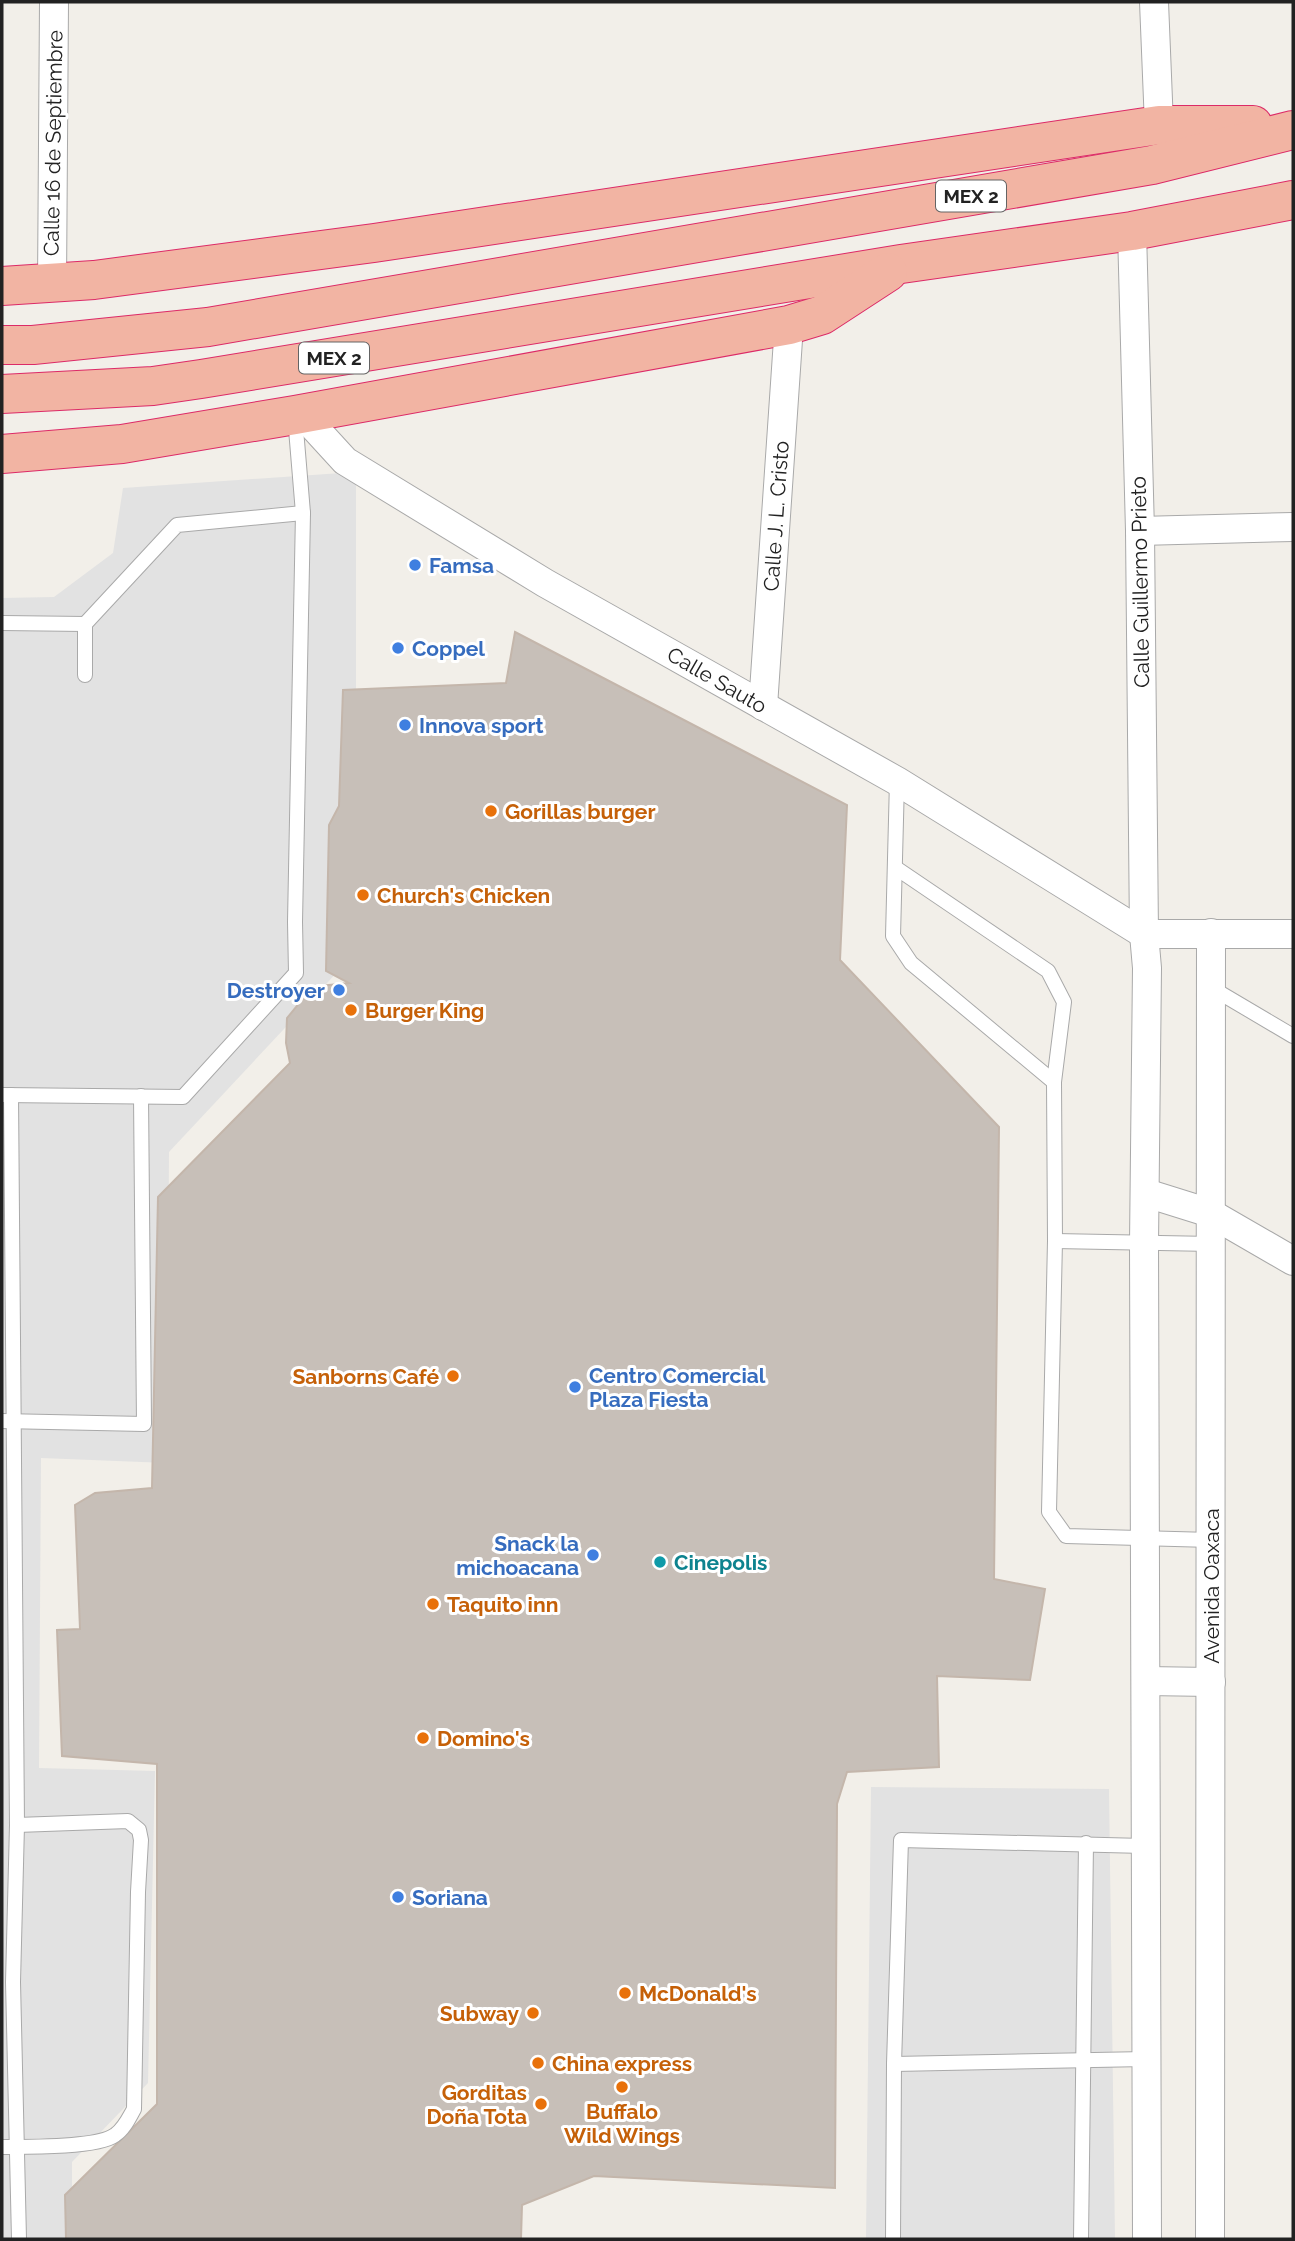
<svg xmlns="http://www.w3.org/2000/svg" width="1295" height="2241" font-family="Raleway,sans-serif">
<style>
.parking{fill:#e2e2e2}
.building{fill:#c7bfb8;stroke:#c4b6ab;stroke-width:2}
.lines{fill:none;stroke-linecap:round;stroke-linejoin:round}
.service-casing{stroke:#a9a9a9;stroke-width:16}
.minor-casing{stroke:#a9a9a9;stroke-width:30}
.trunk-casing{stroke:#dc2a67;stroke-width:40}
.service{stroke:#fff;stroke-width:14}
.minor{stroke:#fff;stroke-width:28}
.trunk{stroke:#f2b4a3;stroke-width:38}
.shop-dot{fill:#3f7fe0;stroke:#fff;stroke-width:2.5}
.food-dot{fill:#e8710a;stroke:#fff;stroke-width:2.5}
.culture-dot{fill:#0f9aa8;stroke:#fff;stroke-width:2.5}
.labels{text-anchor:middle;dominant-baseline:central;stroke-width:6;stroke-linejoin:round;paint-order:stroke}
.shield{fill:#fff;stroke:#646464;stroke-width:2}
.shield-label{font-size:19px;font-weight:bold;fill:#222}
.street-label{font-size:21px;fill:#222;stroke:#fff}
.shop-label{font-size:21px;font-weight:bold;fill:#366cbe;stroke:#fff;text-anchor:start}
.food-label{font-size:21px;font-weight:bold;fill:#c56008;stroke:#fff;text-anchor:start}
.culture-label{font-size:21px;font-weight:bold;fill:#0d838f;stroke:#fff;text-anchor:start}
</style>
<rect width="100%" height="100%" fill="#f2efe9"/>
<g class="parking">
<path d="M356 472V952L169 1152 167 1463 41 1458 39 1768 155 1771 148 2083 72 2162V2239H2V598L54 597 113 553 123 488Z"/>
<path d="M871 1787 1109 1789 1115 2239H866Z"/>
</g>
<path class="building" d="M515 632 847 805 840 960 999 1127 994 1579 1045 1589 1030 1680 937 1676 939 1767 847 1772 837 1804 835 2188 594 2176 522 2205 521 2239H66L65 2195 157 2104V1764L62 1756 57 1630 80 1629 75 1505 95 1493 152 1488 158 1197 290 1063 286 1043 287 1018 305 996 319 986 349 983 326 971 329 825 339 806 343 690 506 683Z"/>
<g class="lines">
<g class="service-casing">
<g id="service">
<path d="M2 623 85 624"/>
<path d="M85 675V624L177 525 303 513"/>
<path d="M897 781 893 936 911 963 1054 1082 1055 1241 1049 1512 1066 1536 1211 1540"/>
<path d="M896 868 1048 971 1064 1002 1054 1082"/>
<path d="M1210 987 1293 1036"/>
<path d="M3 1095 183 1097 296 973 295 922 303 513 295 417"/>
<path d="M11 1095 17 1825 13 1982 19 2239"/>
<path d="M1055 1241 1212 1244"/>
<path d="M2 1421 144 1424 141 1096"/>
<path d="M894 2064 1146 2059"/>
<path d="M2 2147C26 2147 97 2148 115 2135 124 2129 129 2118 134 2109L138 1892 141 1840 139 1830 128 1821 17 1825"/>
<path d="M893 2239 894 2064 901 1840 1144 1846"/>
<path d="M1081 2239 1086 1843"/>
</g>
</g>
<g class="minor-casing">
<g id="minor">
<path d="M1154 2 1159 125"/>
<path d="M1132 231 1140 531 1144 934 1147 968 1144 1244 1147 2239"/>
<path d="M52 285 54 2"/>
<path d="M301 413 345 461 545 583 897 781 1144 934"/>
<path d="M1140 531 1293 527"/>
<path d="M763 706 789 325"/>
<path d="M1144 934H1293"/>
<path d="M1146 1193 1210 1213 1293 1261"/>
<path d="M1146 1681 1211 1682"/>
<path d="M1210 2239 1211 933"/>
</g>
</g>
<g class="trunk-casing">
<g id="trunk">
<path d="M2 286 94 280 374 243 1159 125H1253"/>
<path d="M2 345H33L208 327 1152 165 1293 130"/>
<path d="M2 394 153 386 201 379 901 264 1132 231 1293 200"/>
<path d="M2 454 122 444 295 415 789 325 822 315 888 272"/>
</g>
</g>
<use href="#service" class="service"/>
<use href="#minor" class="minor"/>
<use href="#trunk" class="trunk"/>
</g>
<g class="shop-dot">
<circle cx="415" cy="565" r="7"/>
<circle cx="398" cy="648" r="7"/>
<circle cx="405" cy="725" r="7"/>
<circle cx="339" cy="990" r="7"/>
<circle cx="575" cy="1387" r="7"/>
<circle cx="593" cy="1555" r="7"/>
<circle cx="398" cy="1897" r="7"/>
</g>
<g class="food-dot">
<circle cx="491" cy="811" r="7"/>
<circle cx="363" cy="895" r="7"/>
<circle cx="351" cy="1010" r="7"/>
<circle cx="453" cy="1376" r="7"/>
<circle cx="433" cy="1604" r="7"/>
<circle cx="423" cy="1738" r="7"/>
<circle cx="625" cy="1993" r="7"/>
<circle cx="533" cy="2013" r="7"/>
<circle cx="538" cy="2063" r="7"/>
<circle cx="622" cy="2087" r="7"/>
<circle cx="541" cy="2104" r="7"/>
</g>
<circle class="culture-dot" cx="660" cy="1562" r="7"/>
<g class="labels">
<g class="shield">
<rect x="936" y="180.5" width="70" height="31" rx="5"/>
<rect x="299" y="342.5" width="70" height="31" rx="5"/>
</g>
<g class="shield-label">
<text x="971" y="196">MEX 2</text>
<text x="334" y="358">MEX 2</text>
</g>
<g class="street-label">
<text transform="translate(53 143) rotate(-89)">Calle 16 de Septiembre</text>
<text transform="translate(776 516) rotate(-86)">Calle J. L. Cristo</text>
<text transform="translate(1140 582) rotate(-91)">Calle Guillermo Prieto</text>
<text transform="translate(717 680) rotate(30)">Calle Sauto</text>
<text transform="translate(1211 1586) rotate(-90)">Avenida Oaxaca</text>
</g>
<g class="shop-label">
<text x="429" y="565">Famsa</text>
<text x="412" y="648">Coppel</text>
<text x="419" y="725">Innova sport</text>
<text x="325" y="990" text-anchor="end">Destroyer</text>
<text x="589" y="1375">Centro Comercial<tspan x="589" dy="24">Plaza Fiesta</tspan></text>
<text x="579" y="1543" text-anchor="end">Snack la<tspan x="579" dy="24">michoacana</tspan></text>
<text x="412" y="1897">Soriana</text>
</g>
<g class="food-label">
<text x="505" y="811">Gorillas burger</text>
<text x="377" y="895">Church's Chicken</text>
<text x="365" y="1010">Burger King</text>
<text x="439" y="1376" text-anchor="end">Sanborns Café</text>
<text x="447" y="1604">Taquito inn</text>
<text x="437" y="1738">Domino's</text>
<text x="639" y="1993">McDonald's</text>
<text x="519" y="2013" text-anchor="end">Subway</text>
<text x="552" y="2063">China express</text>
<text x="527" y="2092" text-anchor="end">Gorditas<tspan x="527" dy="24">Doña Tota</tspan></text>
<text x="622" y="2111" text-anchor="middle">Buffalo<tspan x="622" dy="24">Wild Wings</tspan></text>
</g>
<g class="culture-label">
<text x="674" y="1562">Cinepolis</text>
</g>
</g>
<rect width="1295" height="2241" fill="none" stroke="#222222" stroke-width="7"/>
</svg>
